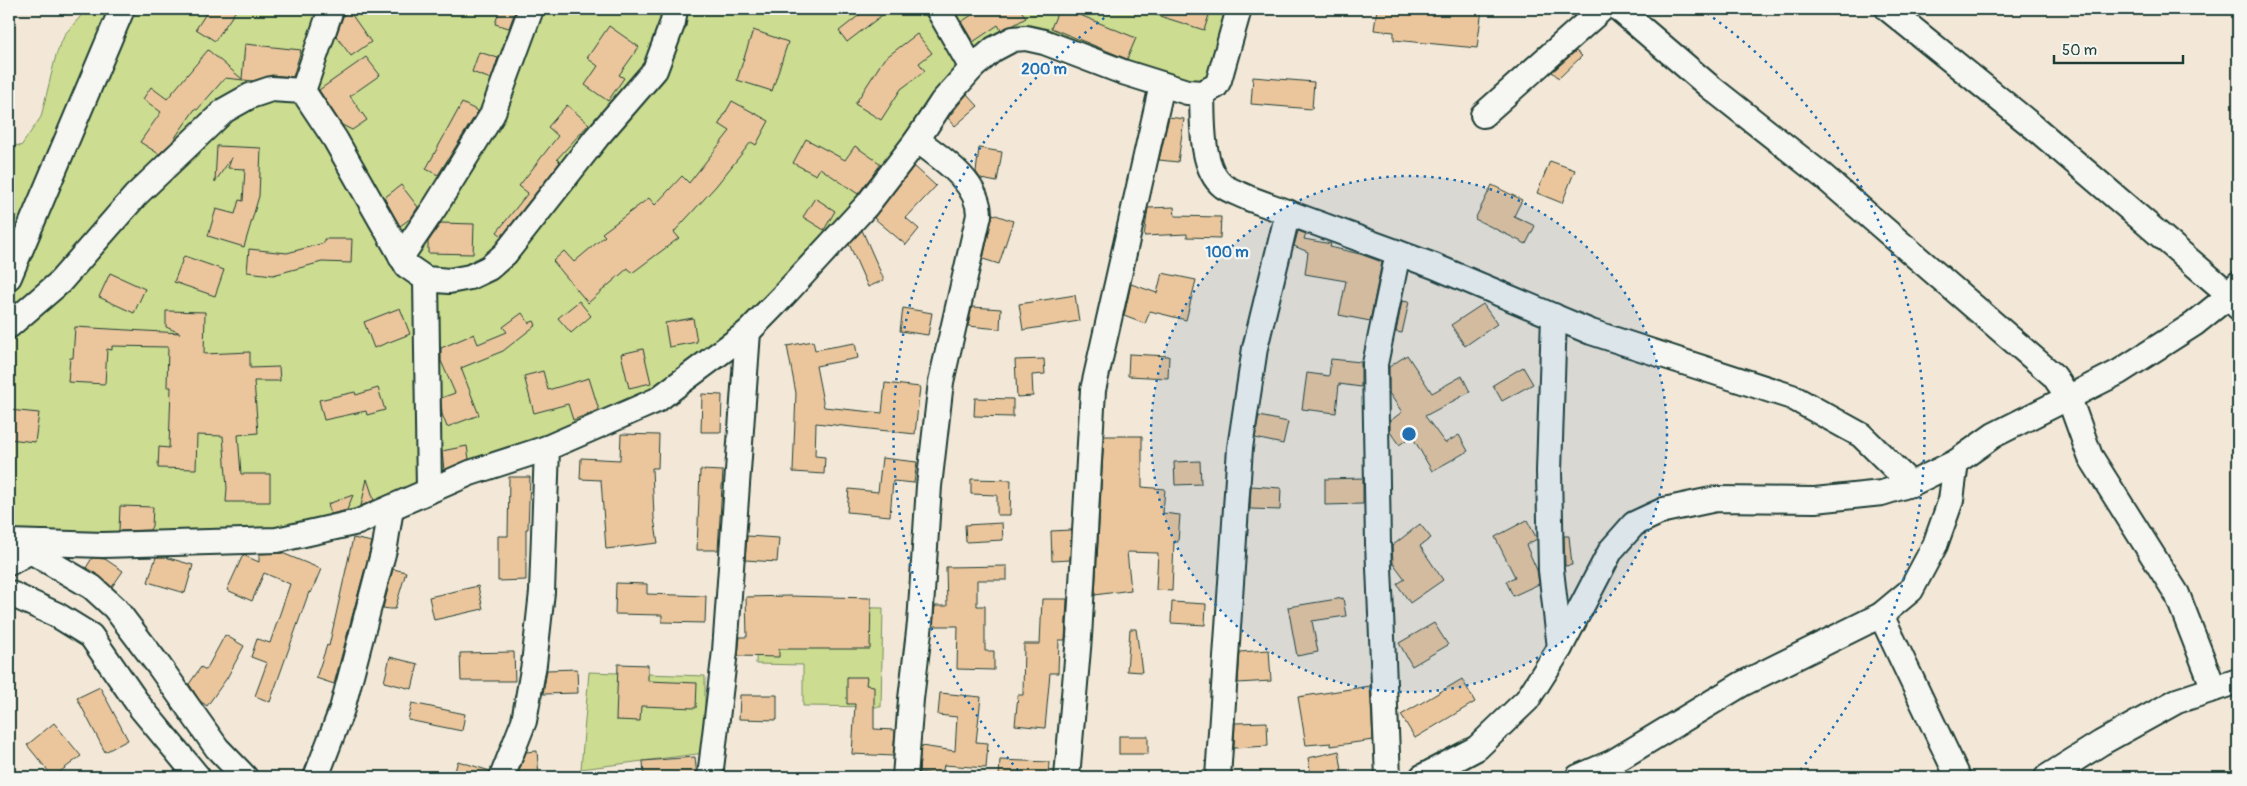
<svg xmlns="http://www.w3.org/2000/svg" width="2247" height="786" font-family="Pangolin,sans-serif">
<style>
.green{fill:#ccdc90;stroke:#768c62}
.building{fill:#ebc69c;stroke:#1f3d34}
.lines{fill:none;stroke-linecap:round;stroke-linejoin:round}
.minor-casing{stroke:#1f3d34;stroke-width:28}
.minor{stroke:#f6f6f2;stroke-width:24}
.ring{fill:none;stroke:#1f6fb2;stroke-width:2.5;stroke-dasharray:2.5 5}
.centre{fill:#1f6fb2;stroke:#f6f6f2;stroke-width:2.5}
.ring-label{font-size:15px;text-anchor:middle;font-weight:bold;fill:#1f6fb2;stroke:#f6f6f2;stroke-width:4.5;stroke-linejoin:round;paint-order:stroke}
</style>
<rect width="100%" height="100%" fill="#f3e8d8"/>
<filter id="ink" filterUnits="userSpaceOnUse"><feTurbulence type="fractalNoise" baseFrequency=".02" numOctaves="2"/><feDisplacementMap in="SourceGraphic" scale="10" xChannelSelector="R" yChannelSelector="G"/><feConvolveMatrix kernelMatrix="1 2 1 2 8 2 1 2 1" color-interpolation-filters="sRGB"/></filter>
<g filter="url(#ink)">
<g class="green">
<path d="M87 9H1238L1210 88 1013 40 779 296 656 396 357 528 9 544V144L21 146 41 117 56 55 65 34Z"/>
<path d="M757 606 883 608 881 707 803 706V665L756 664Z"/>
<path d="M589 672 705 676V753L581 769Z"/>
</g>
<g class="building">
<path d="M209 9H237L215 41 196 29Z"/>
<path d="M500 9H516L509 28 495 24Z"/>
<path d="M867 9H890L847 42 839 31Z"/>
<path d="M981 9H1020L1026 18 1014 25 1001 30 998 25 973 42 961 22Z"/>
<path d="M1059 9H1082L1080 15 1136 38 1127 59 1051 28Z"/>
<path d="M1147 9H1211L1204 30 1147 12Z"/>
<path d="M1377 9H1482L1477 48 1394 40V32L1374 30Z"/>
<path d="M349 11 371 42 351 56 336 36 344 14Z"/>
<path d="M609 26 639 47 619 75 624 78 608 101 585 85 598 66 587 58Z"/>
<path d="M753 30 788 42 772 91 737 80Z"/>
<path d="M917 34 932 53 919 63 925 71 901 89 881 120 855 104 884 59Z"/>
<path d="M245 44 301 50 293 77 272 75 253 81 225 78 197 110 195 109 172 142 159 154 140 142 161 112 143 99 151 87 167 99 208 50 242 79Z"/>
<path d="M1576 51 1582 56 1559 78 1552 72Z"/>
<path d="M479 52 498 58 491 79 472 72Z"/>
<path d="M366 57 380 75 350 96 367 120 352 130 342 125 319 90Z"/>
<path d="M1253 77 1314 82 1312 109 1251 104Z"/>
<path d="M967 94 978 106 955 126 948 118Z"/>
<path d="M732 101 769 121 756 145 751 142 716 186 674 232 679 238 632 273 628 268 588 303 553 261 564 251 574 262 605 236 602 233 649 198 655 205 682 176 689 183 730 131 719 124Z"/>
<path d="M462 103 478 111 438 175 426 169Z"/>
<path d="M567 105 589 124 557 159 560 162 502 236 497 232 528 193 519 186 558 136 548 127Z"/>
<path d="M1169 117 1184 119 1178 162 1159 160Z"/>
<path d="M806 139 845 160 855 146 881 164 858 194 820 168 816 175 793 163Z"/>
<path d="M217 146 261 148 259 196 244 247 208 236 216 209 235 214 239 200 243 201 245 169 228 168 232 157 215 182Z"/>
<path d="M979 148 1002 152 997 182 981 179 976 172Z"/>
<path d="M1550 161 1575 170 1562 203 1537 193Z"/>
<path d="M914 166 936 186 906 218 919 229 906 245 874 218Z"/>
<path d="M401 185 418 207 411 218 400 226 384 198Z"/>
<path d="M1492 185 1522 200 1514 216 1535 226 1526 244 1475 219Z"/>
<path d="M815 198 835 211 824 230 803 217Z"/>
<path d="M1174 207 1175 216 1221 217 1220 238 1187 237V234L1144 236 1148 208Z"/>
<path d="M993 214 1013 221 999 264 983 259Z"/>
<path d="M441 223 474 224 473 254 428 253V242Z"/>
<path d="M862 230 884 280 868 287 849 244Z"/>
<path d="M1298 231 1306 234 1304 239 1331 244 1330 247 1360 254 1382 262 1370 321 1339 315 1346 281 1305 274 1308 252 1294 246Z"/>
<path d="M324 239H352L351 263 322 262 273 275 247 272 249 249 287 253 324 243Z"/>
<path d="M184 256 224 270 215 296 174 282Z"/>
<path d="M110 273 145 289 134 313 99 297Z"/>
<path d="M1162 273 1196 280 1186 320 1150 311 1145 324 1124 316 1131 284 1157 293Z"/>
<path d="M1075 295 1079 321 1023 330 1019 304Z"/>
<path d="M579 301 591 316 571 333 558 318Z"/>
<path d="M1402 301 1409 302 1402 333 1396 332Z"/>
<path d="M1483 304 1497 324 1465 346 1451 325Z"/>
<path d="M972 307 1001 309 1000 329 968 326Z"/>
<path d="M400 308 410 334 374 348 364 322Z"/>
<path d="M903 308 932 313 928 335 900 331Z"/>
<path d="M166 311 205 312 204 354 250 352V368L279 367 280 381H254L258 433 238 435 241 474H270V502H226L227 488 223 436 197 435 196 469 158 468 159 447 169 448 171 387H167L168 347 112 346V350L107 349 105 384 68 382 70 358H73L75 327 180 333 166 327Z"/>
<path d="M522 313 529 323 534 321 536 325 503 351 461 368 479 415 447 427 442 414 441 398 455 393 441 361V348L474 334 478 344 507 332 503 327Z"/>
<path d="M693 318 697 342 669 347 665 323Z"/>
<path d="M813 341 815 350 855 343 858 358 816 366 824 407 882 413 885 383 920 387 915 434 816 423 815 456 825 457 824 474 793 472 796 393 787 346Z"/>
<path d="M643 349 651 383 629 388 621 354Z"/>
<path d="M1129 354 1169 356 1168 378 1128 376Z"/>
<path d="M1407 355 1432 393 1462 376 1470 392 1425 416 1445 443 1459 435 1468 451 1432 471 1412 436 1399 445 1390 432V421L1402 412 1389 393V367Z"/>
<path d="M1044 359 1045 374 1032 375 1033 396 1017 397 1015 360Z"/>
<path d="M1331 359 1361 362V387L1339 384 1336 413 1302 409 1307 373 1329 376Z"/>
<path d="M1523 367 1533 384 1502 401 1493 385Z"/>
<path d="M543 371 548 390 589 378 599 410 573 420 568 404 534 413 524 376Z"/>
<path d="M378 388 385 410 367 415 366 411 324 420 319 400 355 392 356 395Z"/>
<path d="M702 394 722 395 721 432H701Z"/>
<path d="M975 398 1013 399V417L974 416Z"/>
<path d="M9 410 39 413 35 442 9 439Z"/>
<path d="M1259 416 1288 422 1283 444 1255 438Z"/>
<path d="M621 434 659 435 658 468H652L654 518 658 543 606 549 601 480 580 479 581 458 620 460Z"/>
<path d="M1104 436H1142V487L1165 489 1163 513 1180 515 1178 542H1174L1172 591 1156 590 1158 553 1127 552 1131 590 1095 595Z"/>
<path d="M467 446 469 459 444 470 442 451Z"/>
<path d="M882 458 917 462 914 483 893 481 890 516 847 512 849 489 878 492Z"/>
<path d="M1200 461 1201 484 1175 485 1174 462Z"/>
<path d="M700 470 723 471 718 550H697Z"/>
<path d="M509 477H530L528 529H526V580L498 581V536H508Z"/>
<path d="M1363 478V504L1325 505V479Z"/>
<path d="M367 479 374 500 361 506Z"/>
<path d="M971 479 1011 480 1010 515H997V495L971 494Z"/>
<path d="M1251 486 1281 488 1280 510 1250 509Z"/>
<path d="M353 495 347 510 331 514 328 504Z"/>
<path d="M120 506 153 507 152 526 150 530 119 531Z"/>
<path d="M1527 520 1537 539 1526 545 1537 570 1539 584 1513 596 1506 581 1515 577 1495 537Z"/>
<path d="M1002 523 1003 540 966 542 965 525Z"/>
<path d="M1420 524 1431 538 1420 546 1443 580 1410 603 1397 584 1405 579 1393 563 1392 546Z"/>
<path d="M1071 530 1070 560 1052 561 1051 531Z"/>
<path d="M747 536 779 538 777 562 745 560Z"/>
<path d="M1564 536H1569L1572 565 1565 566Z"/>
<path d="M353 538 372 542 334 684 316 678 327 645 329 646Z"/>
<path d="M282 553 321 569 311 593 309 592 270 702 255 696 267 663 251 657 257 639 270 643 290 584 264 573 252 601 227 590 243 555 259 562V554Z"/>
<path d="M156 557H165L193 565 185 593 148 582Z"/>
<path d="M92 558 105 559 123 571 112 587 86 568Z"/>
<path d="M1007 566V580H977V606H985V651H994V670L957 669 958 626H933L935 606H947L946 567Z"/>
<path d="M393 569 406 572 395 609H390L383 608Z"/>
<path d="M616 583 647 584V594L706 596 705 623 662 622V615L615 614Z"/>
<path d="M478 586 483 609 434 620 429 597Z"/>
<path d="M790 596 871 598 870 649H779V657L738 656 740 637H747L746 597Z"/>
<path d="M1343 598 1346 616 1312 621 1318 652 1297 656 1288 607Z"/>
<path d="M1042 599H1067L1065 640H1059L1058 673H1050L1045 728 1015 725 1018 695H1023L1024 644H1040Z"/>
<path d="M1172 602 1206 604 1205 625 1171 623Z"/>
<path d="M1434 623 1448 645 1412 666 1399 643Z"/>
<path d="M1130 629H1136L1142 672 1127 671Z"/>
<path d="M225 635 244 646 227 678 207 706 200 701 189 684 201 667 206 670Z"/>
<path d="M1269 650 1271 681 1238 683 1240 652Z"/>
<path d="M514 652 515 681H461L460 653Z"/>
<path d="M390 657 418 664 412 689 384 682Z"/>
<path d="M618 664 648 665V681L697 683 696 708 641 706 640 721 616 720Z"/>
<path d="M577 669 578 693 543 694 547 670Z"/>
<path d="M847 677H867L866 685 874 686V729L895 730 893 756 852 754 855 704H847Z"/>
<path d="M1462 679 1475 702 1415 738 1401 715Z"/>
<path d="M1370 686 1373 740 1331 746V743L1306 745 1298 697Z"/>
<path d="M100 687 128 740 105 752 77 698Z"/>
<path d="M940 693 981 697 976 742 988 743 986 768 944 765 942 775 919 772 921 746 955 751 957 717 938 715Z"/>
<path d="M740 695H777V720L739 719Z"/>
<path d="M412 703 465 714 462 731 408 720Z"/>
<path d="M1267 722 1268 746 1234 748 1235 723Z"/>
<path d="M54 723 81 756 53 777 27 745Z"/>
<rect x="1119" y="736" width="29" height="18"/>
<path d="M537 751 539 777H517L526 752Z"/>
<path d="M1339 751 1342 770 1311 775 1308 758Z"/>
<path d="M695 757 697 777H644L643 761Z"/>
<path d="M1000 760 1049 762 1048 777H999Z"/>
<path d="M458 761 490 771 489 777H453Z"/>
</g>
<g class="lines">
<g class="minor-casing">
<g id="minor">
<path d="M938 9 972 68"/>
<path d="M1619 9 1709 86 1823 176 2054 376 2069 398 2090 456 2177 594 2214 689"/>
<path d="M1888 9 2035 128 2230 295 2238 307"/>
<path d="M303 91 331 9"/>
<path d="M1202 93C1203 120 1200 168 1223 186 1230 191 1240 194 1248 198L1434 266 1591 332 1792 397 1861 435 1911 484"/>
<path d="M1483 115 1602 9"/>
<path d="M401 257 435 207 492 115 531 9"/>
<path d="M9 277 122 9"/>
<path d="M426 279 429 491"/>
<path d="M1554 316 1549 471 1551 570 1560 648"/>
<path d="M9 326 59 283 136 195 225 110 250 96 271 89 303 91 335 139 407 266 426 279 449 281 470 277 489 268 505 254 597 137 655 70 673 22 675 9"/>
<path d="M9 542 103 545 277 540 358 522 470 473 547 448 657 400 748 332 783 296 867 205 917 140 942 102 972 68 994 49 1013 39 1026 38 1044 42 1123 72 1187 92 1202 93 1216 86 1219 80 1239 9"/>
<path d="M32 552 92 587 115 608 159 666 217 748 245 777"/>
<path d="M9 563 45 543"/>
<path d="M9 593 57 615 91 636 141 708 198 777"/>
<path d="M1881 615 1958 777"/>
<path d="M316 777 342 709 385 546 391 508"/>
<path d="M502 777 524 721 534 664 542 592 547 448"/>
<path d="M710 777 725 651 748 332"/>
<path d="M905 777 911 699 920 623 929 486 941 382 979 215C979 182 941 158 917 140"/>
<path d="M1067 777 1079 637 1093 390 1162 85"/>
<path d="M1218 777 1240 448 1255 348 1288 212"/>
<path d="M1388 777 1378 544 1375 364 1398 253"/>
<path d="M1422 777 1477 748 1527 700 1560 648 1611 550 1634 524 1664 510 1716 499 1815 500 1882 493 1911 484 1956 462"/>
<path d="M1578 777 1613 762 1742 684 1881 615 1911 590 1935 545 1951 500 1956 462 1994 435 2119 372 2194 324 2230 295 2238 284"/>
<path d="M2047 777 2101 743 2177 701 2238 681"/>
</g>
</g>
<use href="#minor" class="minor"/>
</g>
</g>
<circle cx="1409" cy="434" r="258" fill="#1f6fb2" fill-opacity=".12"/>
<g class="ring">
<circle cx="1409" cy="434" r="258"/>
<path d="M1023 776A516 516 0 0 1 1117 9M1701 9A516 516 0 0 1 1795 776"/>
</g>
<circle cx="1409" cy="434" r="8" class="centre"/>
<g class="ring-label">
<text x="1044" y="74">200 m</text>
<text x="1227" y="257">100 m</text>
</g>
<rect width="2247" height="786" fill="none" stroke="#f6f6f2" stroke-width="30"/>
<rect x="15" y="15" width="2217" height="756" fill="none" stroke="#1f3d34" stroke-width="2" filter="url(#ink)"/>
<path d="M2054 55v8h129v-8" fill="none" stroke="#1f3d34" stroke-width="2.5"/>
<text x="2062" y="55" font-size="15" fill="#1f3d34" stroke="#f6f6f2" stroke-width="4" paint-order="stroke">50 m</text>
</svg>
